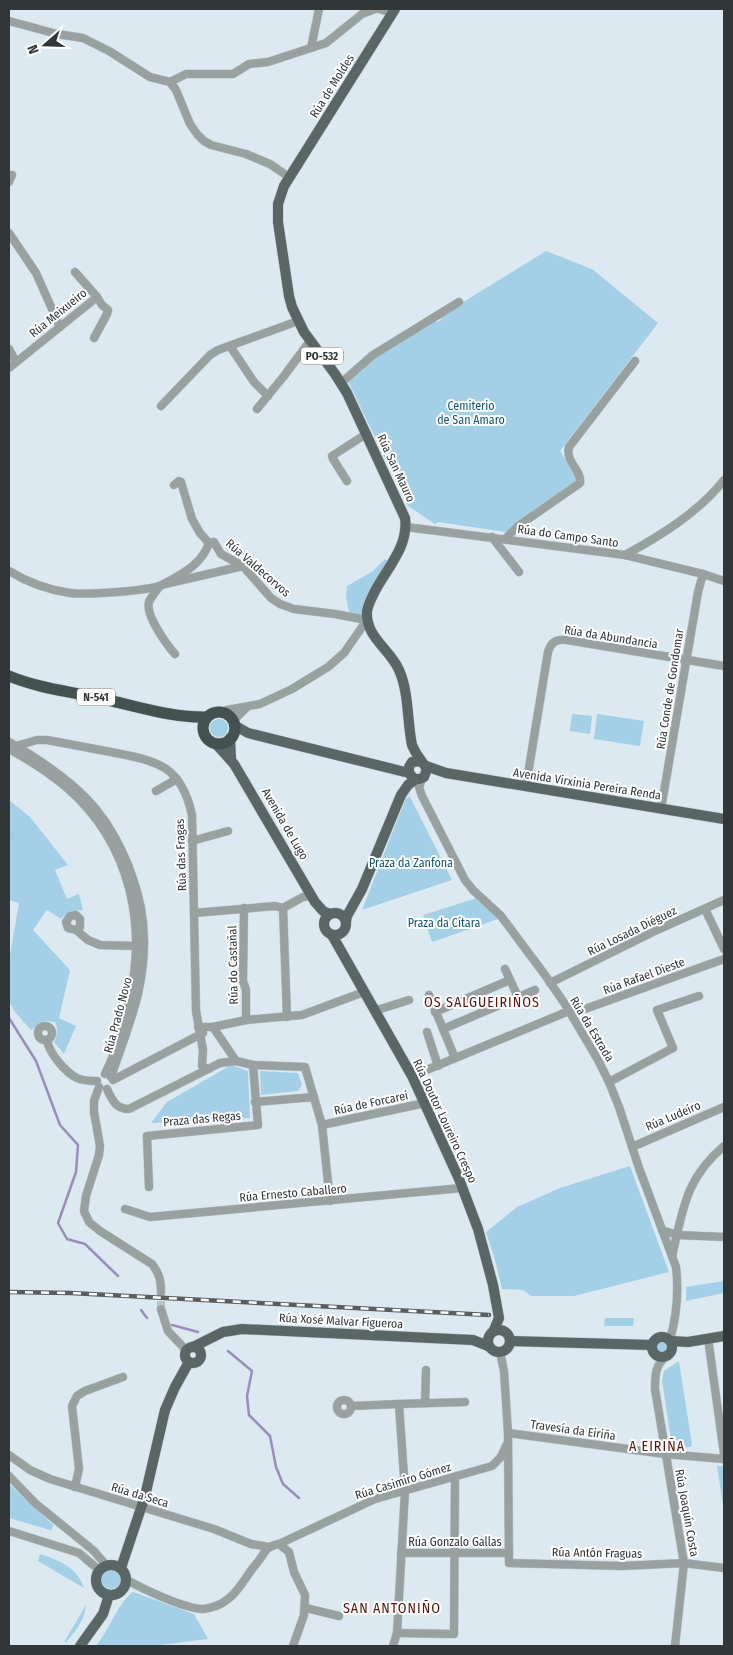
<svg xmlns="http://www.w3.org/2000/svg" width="733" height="1655" font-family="'Fira Sans Condensed',sans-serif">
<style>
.green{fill:#a3d0e7}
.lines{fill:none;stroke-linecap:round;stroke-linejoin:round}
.stream{stroke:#998ebb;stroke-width:2.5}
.minor-tunnel{stroke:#bac5cb;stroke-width:8;stroke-dasharray:8 4;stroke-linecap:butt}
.minor-casing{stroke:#bac5cb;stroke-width:9}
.major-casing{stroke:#bac5cb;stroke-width:11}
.highway-casing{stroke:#bac5cb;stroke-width:12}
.minor{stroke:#99a0a0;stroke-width:8}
.major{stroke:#5a6566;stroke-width:10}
.highway{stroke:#445151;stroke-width:11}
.rail-casing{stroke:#575e61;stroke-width:4.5}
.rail{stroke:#fff;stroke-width:2.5;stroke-dasharray:8;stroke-linecap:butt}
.labels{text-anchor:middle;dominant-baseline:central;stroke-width:4;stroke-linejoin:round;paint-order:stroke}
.shield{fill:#fff;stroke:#6f7274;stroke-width:1}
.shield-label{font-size:11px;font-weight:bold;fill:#313639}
.street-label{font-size:12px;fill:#313639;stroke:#fff}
.park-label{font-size:12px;fill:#155772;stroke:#fff}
.neighbourhood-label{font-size:14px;letter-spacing:1px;fill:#59160b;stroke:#fff}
</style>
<rect width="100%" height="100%" fill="#dce9f0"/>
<g class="green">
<path d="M546 251 592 269 658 323 560 451 578 479 577 484 553 501 551 498 540 505 542 508 506 532 438 522 435 524 408 506 348 381 376 356 434 321 437 322 441 320 442 315Z"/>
<path d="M385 559 391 563 367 620 350 617 346 597 347 586 373 571Z"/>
<path d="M572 714 592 716 590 734 570 731Z"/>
<path d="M597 714 644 721 640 746 594 739Z"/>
<circle cx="219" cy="728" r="9"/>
<path d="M410 797 452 880 362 910 406 798Z"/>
<path d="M9 800 30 817 68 865 55 870 67 899 79 894 83 910C72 911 68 911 61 919L47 910 33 930 70 970 59 1018 76 1026 64 1054 54 1042C58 1035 58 1029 55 1022L44 1021 31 1030 15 1012 9 1001V961L19 903 9 900Z"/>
<path d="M480 897 501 918 432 942 423 915Z"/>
<path d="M231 1065 248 1071 250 1118 151 1123 167 1102Z"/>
<path d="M260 1071 298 1073 302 1085 298 1091 261 1095Z"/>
<path d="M630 1166 669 1272 574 1296H531L523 1290 502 1289 495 1260 486 1232 517 1207 560 1188Z"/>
<path d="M724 1281V1293L686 1301V1287Z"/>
<path d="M605 1318H634L633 1326H604Z"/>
<circle cx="662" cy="1347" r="6"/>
<path d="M679 1361 692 1445 690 1447 676 1448 672 1446 662 1381 664 1371Z"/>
<path d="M717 1466H724V1512Z"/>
<path d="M9 1484 53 1525 52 1529 50 1530 9 1518Z"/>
<path d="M40 1554C60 1561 76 1566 84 1588L38 1561Z"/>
<circle cx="111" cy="1579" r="10"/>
<path d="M133 1592 194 1614 208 1639 152 1646H96C108 1632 119 1601 133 1592Z"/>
<path d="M86 1605C84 1622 76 1630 66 1642H64Z"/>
</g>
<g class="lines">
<g class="stream">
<path d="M9 835V839"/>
<path d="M9 1018 36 1061 60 1125 78 1145 76 1172 58 1223 67 1239 85 1244 118 1276"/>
<path d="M141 1310 147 1318"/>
<path d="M172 1325 198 1332"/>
<path d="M228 1351 252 1371 247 1396 249 1415 270 1436 276 1467 283 1484 299 1498"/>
</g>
<path class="minor-tunnel" d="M161 1309V1292"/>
<g class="minor-casing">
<g id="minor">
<path d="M379 9 393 13"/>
<path d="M9 21 57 34 83 38 109 51 150 77 170 82 176 90 190 124 197 134 204 141 211 145 246 154 270 164 289 177"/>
<path d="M311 48 319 9"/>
<path d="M170 82 186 74H233L249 64 268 62 326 43 362 14 375 9"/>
<path d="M9 182 12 175"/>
<path d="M9 233 36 273 60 327"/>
<path d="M94 338 107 314 108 310 102 305 97 297"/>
<path d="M230 346 254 382 268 396"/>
<path d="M9 349 16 362"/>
<path d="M9 368 97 297 75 272"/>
<path d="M341 383 373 355 459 302"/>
<path d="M161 406 210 355 218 350 298 321"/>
<path d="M257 409 284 376 310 341"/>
<path d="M347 481 333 459 332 456 366 434"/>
<path d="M174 485 179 481 181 482 192 519 200 533 209 543"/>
<path d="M406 527 625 555 703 574 724 581"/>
<path d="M492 537 519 572"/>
<path d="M505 539 518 526 580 483C582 470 565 462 569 447L635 361"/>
<path d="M625 555C660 536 699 512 724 480"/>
<path d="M9 571C27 582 49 590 70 593 85 595 149 591 162 585 180 575 202 565 209 543L214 542 221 554 243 566 271 598 280 604 294 609 335 614 367 620 344 653 328 667 292 689 260 704 227 710 224 713"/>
<path d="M165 584 243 566"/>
<path d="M160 586C156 591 151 597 149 602 145 615 167 645 175 654"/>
<path d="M233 721 246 708"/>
<path d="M9 742C37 758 65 776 88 800 115 828 133 870 141 908 146 935 144 967 138 994 131 1023 120 1050 111 1077"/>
<path d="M16 746 37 740H47C68 744 90 748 111 752 156 761 181 764 192 815L196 1011 203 1050 202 1066 208 1069"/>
<path d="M9 749C29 760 48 772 66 787 131 843 149 928 127 1009 122 1031 115 1054 105 1074"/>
<path d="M422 779 419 787 422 796 465 880 473 890 501 916 545 975 565 1004 598 1060 609 1082 619 1107 639 1168 676 1267C679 1293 677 1315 670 1340"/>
<path d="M526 786 548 652C551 642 556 639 567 640L724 666"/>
<path d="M156 791 177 779"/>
<path d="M661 809 698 592 703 574"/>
<path d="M192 841 228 831"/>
<path d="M244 908 243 981 246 990V1020"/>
<path d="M283 908 287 1017"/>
<path d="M705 909 724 949"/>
<path d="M194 913 275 906 283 908 303 897 311 896"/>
<path d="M76 930 80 927V919L76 915 70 916 66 922 68 928 76 930 88 940 100 945 137 946"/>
<path d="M505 969 518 997"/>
<path d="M550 983 657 930 724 900"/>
<path d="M429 995 455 1058"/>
<path d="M374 1011 409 1000"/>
<path d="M435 1012 510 980"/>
<path d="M571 1014 724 959"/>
<circle cx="45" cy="1033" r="7"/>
<path d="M198 1027H213L246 1020 302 1015 364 992"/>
<path d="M213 1027 236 1061"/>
<path d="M443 1029 535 990"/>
<path d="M427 1032 438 1066"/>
<path d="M47 1040C49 1053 65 1072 77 1078 83 1081 90 1081 97 1081"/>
<path d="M412 1076 569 1011"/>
<path d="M113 1080 203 1033"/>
<path d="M609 1082 673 1048 657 1010 699 996"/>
<path d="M99 1087 94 1101V1112L100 1146 99 1155 86 1196 84 1211 89 1222 100 1231 152 1264C159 1273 161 1280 161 1292"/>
<path d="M107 1089C112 1100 116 1109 129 1109L220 1063 236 1061 253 1065 305 1067 322 1125 330 1201"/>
<path d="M255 1102 314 1097"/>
<path d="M322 1125 425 1103"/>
<path d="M632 1147 724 1107"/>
<path d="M149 1187 147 1136 258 1125 253 1065"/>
<path d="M125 1209 150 1217 462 1188"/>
<path d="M662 1230 677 1235 724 1237"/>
<path d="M672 1256C683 1210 685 1179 724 1146"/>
<path d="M161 1309 168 1331 186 1350"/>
<path d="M708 1338 724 1454"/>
<path d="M500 1352 504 1371 508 1433 509 1563 622 1566 684 1563 724 1568"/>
<path d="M665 1357C655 1367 655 1375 655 1389L684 1563 675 1646"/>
<circle cx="344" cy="1407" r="7"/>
<path d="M425 1403 426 1370"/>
<path d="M399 1404 465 1402"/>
<path d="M351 1406 399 1404 405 1491 397 1633 393 1646"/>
<path d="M508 1433 665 1454 724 1459"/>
<path d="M9 1455 30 1470 50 1479 214 1529 251 1544 269 1547"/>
<path d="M9 1476 35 1503 94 1551 106 1565"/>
<path d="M75 1487 79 1469 72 1406 77 1396 85 1391 123 1377"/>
<path d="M9 1531 79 1553 99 1570"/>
<path d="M279 1544 289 1552 294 1572 305 1595 304 1615 293 1646"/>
<path d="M401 1553H509"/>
<path d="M127 1580C143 1589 185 1609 203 1609 212 1608 221 1605 228 1599 240 1590 247 1574 257 1563 266 1552 264 1547 279 1544L375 1499 492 1466 501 1457 508 1442"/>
<path d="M306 1608 339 1616"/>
<path d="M397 1633 454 1634 455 1477"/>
</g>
</g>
<g class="major-casing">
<g id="major">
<path d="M395 9 284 186 278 204V222L289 296 292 307 304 332 335 374 347 393 405 518C409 547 386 569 374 593 371 599 368 605 367 611 365 637 390 649 399 670 409 692 407 721 412 745L416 753 427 769 424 777 419 779H414L409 773V767L412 762 421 761"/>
<path d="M234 725 248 733 409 773"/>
<path d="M230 738 231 759"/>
<path d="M216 744 234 764 315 902 323 911 330 914"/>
<path d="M426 766 446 773 724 819"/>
<circle cx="335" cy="924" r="11"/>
<path d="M346 921 347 916 362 889 401 795 408 785 416 779"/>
<path d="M332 935 412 1076 459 1179 478 1229 493 1285 499 1318 494 1330"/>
<circle cx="499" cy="1341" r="11"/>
<circle cx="662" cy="1347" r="10"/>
<path d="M510 1341 652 1345"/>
<path d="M671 1341 688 1342 724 1336"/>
<path d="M193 1347 223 1332 242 1329 473 1340 488 1346"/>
<circle cx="193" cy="1355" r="8"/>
<circle cx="111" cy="1580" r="15"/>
<path d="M121 1568 145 1496 165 1410 175 1387 189 1362"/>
<path d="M80 1646 103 1614 109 1595"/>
</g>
</g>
<g class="highway-casing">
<g id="highway">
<path d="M9 676C38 688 68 691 98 698 134 705 170 718 207 717"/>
<circle cx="219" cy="728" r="16"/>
</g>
</g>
<use href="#minor" class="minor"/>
<use href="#major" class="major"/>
<use href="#highway" class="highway"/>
<g class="rail-casing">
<path id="rail" d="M9 1292 71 1293 489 1315"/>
</g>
<use href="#rail" class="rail"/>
</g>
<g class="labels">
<g class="shield">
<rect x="301" y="347.5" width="42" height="17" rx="4"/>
<rect x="77" y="688.5" width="38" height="17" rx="4"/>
</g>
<g class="shield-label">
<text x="322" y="356">PO-532</text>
<text x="96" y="697">N-541</text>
</g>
<g class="street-label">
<text transform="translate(332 86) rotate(-58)">Rúa de Moldes</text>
<text transform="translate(58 313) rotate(-39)">Rúa Meixueiro</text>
<text transform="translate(396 468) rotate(65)">Rúa San Mauro</text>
<text transform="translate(568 536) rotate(8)">Rúa do Campo Santo</text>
<text transform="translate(258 568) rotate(41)">Rúa Valdecorvos</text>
<text transform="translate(611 637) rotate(9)">Rúa da Abundancia</text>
<text transform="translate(670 689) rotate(-81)">Rúa Conde de Gondomar</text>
<text transform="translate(587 784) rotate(9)">Avenida Virxinia Pereira Renda</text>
<text transform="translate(285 824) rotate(60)">Avenida de Lugo</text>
<text transform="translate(181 855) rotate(-92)">Rúa das Fragas</text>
<text transform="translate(632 931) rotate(-26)">Rúa Losada Diéguez</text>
<text transform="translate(233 965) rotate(-91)">Rúa do Castañal</text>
<text transform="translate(644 976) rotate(-20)">Rúa Rafael Dieste</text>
<text transform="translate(118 1015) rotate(-75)">Rúa Prado Novo</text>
<text transform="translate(592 1029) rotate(59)">Rúa da Estrada</text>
<text transform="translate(371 1103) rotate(-12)">Rúa de Forcarei</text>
<text transform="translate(673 1116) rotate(-23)">Rúa Ludeiro</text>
<text transform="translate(202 1119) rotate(-5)">Praza das Regas</text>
<text transform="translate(445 1121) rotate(65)">Rúa Doutor Loureiro Crespo</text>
<text transform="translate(293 1193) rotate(-5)">Rúa Ernesto Caballero</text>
<text transform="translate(341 1321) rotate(3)">Rúa Xosé Malvar Figueroa</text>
<text transform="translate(573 1430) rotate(8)">Travesía da Eiriña</text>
<text transform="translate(403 1481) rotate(-17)">Rúa Casimiro Gómez</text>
<text transform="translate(140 1495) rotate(17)">Rúa da Seca</text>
<text transform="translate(687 1513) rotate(80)">Rúa Joaquín Costa</text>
<text x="455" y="1542">Rúa Gonzalo Gallas</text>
<text transform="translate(597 1553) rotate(1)">Rúa Antón Fraguas</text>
</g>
<g class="park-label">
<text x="471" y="406">Cemiterio<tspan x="471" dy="14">de San Amaro</tspan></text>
<text x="411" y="863">Praza da Zanfona</text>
<text x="444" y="923">Praza da Cítara</text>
</g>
<g class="neighbourhood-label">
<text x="482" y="1002">OS SALGUEIRIÑOS</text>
<text x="657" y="1446">A EIRIÑA</text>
<text x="392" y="1608">SAN ANTONIÑO</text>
</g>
</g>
<rect width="733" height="1655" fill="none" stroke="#313639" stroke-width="20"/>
<g transform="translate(45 45) rotate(250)" stroke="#ffffff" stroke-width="4" paint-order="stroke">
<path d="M0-4L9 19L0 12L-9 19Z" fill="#313639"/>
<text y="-8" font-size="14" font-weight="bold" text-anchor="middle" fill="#313639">N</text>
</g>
</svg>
